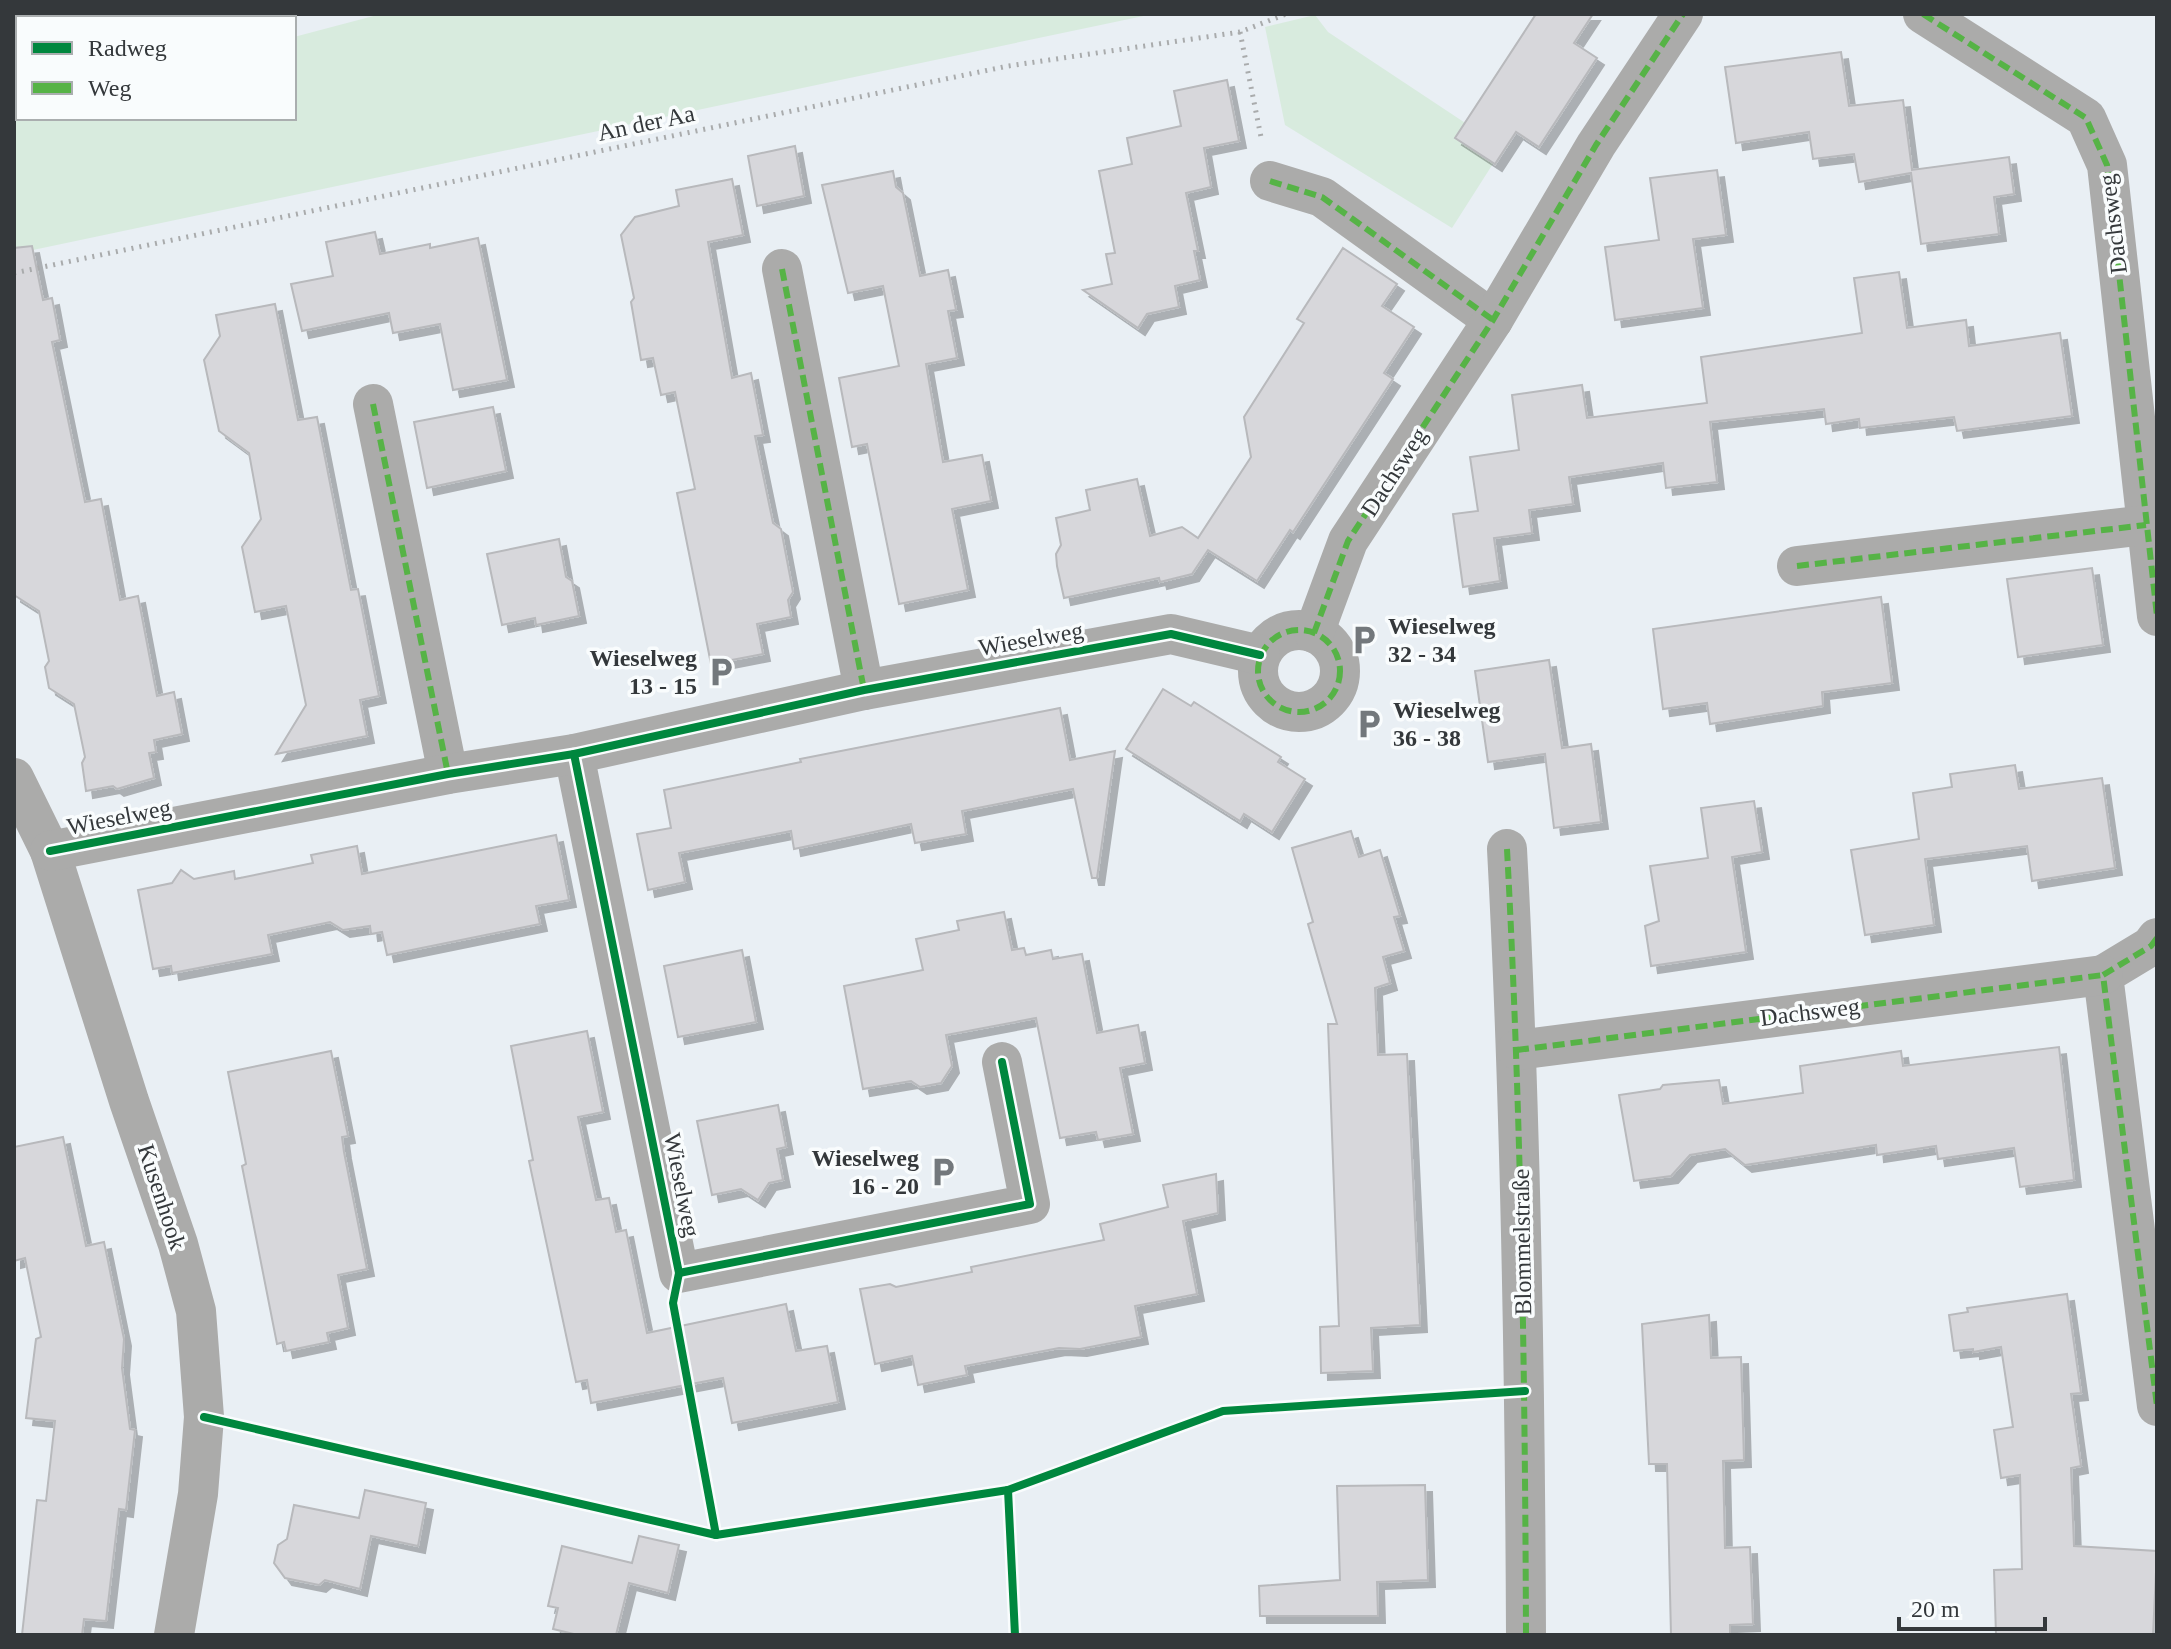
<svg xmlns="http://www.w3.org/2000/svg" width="2171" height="1649" font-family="Georgia,serif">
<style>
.green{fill:#d8ebde}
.building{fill:#d7d7db;stroke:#b8b9bc;stroke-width:2;filter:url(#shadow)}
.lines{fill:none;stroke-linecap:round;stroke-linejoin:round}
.path{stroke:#a9abac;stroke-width:5;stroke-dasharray:2 6;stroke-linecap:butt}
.street{stroke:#ababaa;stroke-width:40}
.quiet{stroke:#56b346;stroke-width:6;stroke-dasharray:12 6;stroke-linecap:butt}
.cycleway-casing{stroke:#f9fcfd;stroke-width:13}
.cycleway{stroke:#00873e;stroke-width:8}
.labels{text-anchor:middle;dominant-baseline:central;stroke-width:7;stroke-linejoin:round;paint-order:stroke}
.street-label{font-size:24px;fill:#34383b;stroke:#f9fcfd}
.poi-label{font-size:24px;font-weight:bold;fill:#34383b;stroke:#f9fcfd;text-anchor:start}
</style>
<defs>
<filter id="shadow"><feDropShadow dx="7" dy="7" stdDeviation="0" flood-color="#0004"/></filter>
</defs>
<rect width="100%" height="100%" fill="#e9eff4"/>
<g class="green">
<path d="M14 14H137L138 18H18V118H294V37L381 14H1153L14 254Z"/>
<path d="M1315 15 1328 32 1503 148 1452 228 1285 125 1265 27Z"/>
</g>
<g class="building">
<path d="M1536 14H1593L1574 43 1597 58 1539 147 1516 132 1495 164 1455 138Z"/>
<path d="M1841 52 1849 106 1903 100 1912 170 2009 157 2014 194 1994 197 1999 234 1921 244 1911 173 1859 182 1854 154 1813 159 1809 132 1736 143 1725 67Z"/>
<path d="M1227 80 1239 141 1204 148 1211 187 1186 193 1198 251H1194L1200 280 1175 286 1179 307 1147 314 1138 328 1083 290 1112 284 1106 254 1115 253 1099 171 1132 164 1127 138 1181 126 1174 91Z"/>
<path d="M795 146 804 196 757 206 748 156Z"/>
<path d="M1717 170 1726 235 1693 239 1703 308 1615 320 1605 247 1659 240 1650 178Z"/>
<path d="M893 171 896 187 903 193 920 276 948 270 956 310 948 311 957 358 926 364 943 462 982 455 991 501 952 509 968 590 899 604 867 444 852 447 839 378 899 366 883 286 848 293 822 185Z"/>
<path d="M732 179 743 235 708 242 732 378 751 373 763 435 755 436 773 523 781 529 793 592 788 600 791 617 757 624 763 654 711 664 677 493 695 489 675 392 661 395 653 358 641 360 631 302 634 298 621 235 635 217 679 206 676 190Z"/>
<path d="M375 232 380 254 430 244V248L478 238 507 380 453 390 440 324 393 333 389 313 302 331 291 284 333 276 326 242Z"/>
<path d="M32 246 43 300 52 298 60 340 52 342 85 502 101 499 120 600 138 596 157 696 174 692 182 734 154 740 156 752 149 753 154 778 117 789 113 786 86 791 82 763 85 757 74 704 49 688 45 667 49 661 39 611 14 595V248Z"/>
<path d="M1343 248 1397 284 1382 306 1414 327 1384 373 1393 379 1293 532 1290 530 1257 581 1208 550 1192 574 1160 582 1159 578 1064 598 1057 566 1056 554 1061 545 1056 518 1090 510 1086 490 1137 479 1150 536 1182 527 1198 538 1251 457 1244 417 1304 323 1297 319Z"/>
<path d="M1899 272 1907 328 1966 320 1969 346 2060 333 2072 416 1957 431 1954 417 1860 428 1859 419 1826 424 1824 409 1710 422 1717 482 1666 488 1663 463 1569 477 1573 504 1529 510 1532 533 1494 538 1500 581 1463 587 1453 514 1478 511 1470 457 1519 450 1512 395 1582 385 1587 418 1707 403 1701 357 1862 333 1854 278Z"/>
<path d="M275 304 298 420 317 417 351 590 358 589 379 696 360 700 367 736 276 754 306 705 286 606 255 612 242 547 261 519 249 453 219 431 204 360 220 336 216 315Z"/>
<path d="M493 407 506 471 427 488 414 422Z"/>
<path d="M559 539 566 577 572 581 579 616 536 625 535 618 502 625 487 554Z"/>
<path d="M2092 568 2103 645 2018 657 2007 579Z"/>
<path d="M1881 597 1892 683 1822 692 1823 706 1710 724 1707 703 1663 709 1653 629Z"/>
<path d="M1549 660 1562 748 1591 744 1601 822 1554 828 1545 754 1488 762 1475 671Z"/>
<path d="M1163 689 1191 706 1194 702 1281 757 1278 762 1305 779 1272 832 1244 814 1240 821 1126 749Z"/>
<path d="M1060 708 1070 760 1115 751 1097 878H1092L1073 789 962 811 966 834 915 843 911 824 794 849 791 831 679 853 685 882 648 890 637 834 671 828 664 790 801 762 800 759Z"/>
<path d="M2015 765 2019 789 2102 778 2115 868 2032 881 2027 846 1925 859 1934 925 1865 935 1851 850 1919 839 1913 793 1952 787 1950 774Z"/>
<path d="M1754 801 1762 852 1732 857 1746 952 1651 966 1645 926 1659 921 1650 866 1708 858 1701 808Z"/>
<path d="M1351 831 1359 857 1380 850 1400 916 1394 917 1404 951 1383 957 1390 983 1375 988 1378 1055 1407 1054 1420 1325 1371 1328 1373 1371 1321 1373 1320 1327 1339 1326 1328 1024H1337L1308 924 1313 922 1292 848Z"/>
<path d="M556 835 569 900 536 906 540 924 387 955 382 932 371 934 370 926 343 930 330 922 268 935 272 954 172 973 171 966 153 969 138 890 172 883 181 870 194 879 234 871 235 879 313 863 311 855 357 846 362 874Z"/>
<path d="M1004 912 1012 950 1024 948 1026 955 1051 950 1053 959 1082 954 1097 1033 1138 1025 1145 1063 1120 1068 1133 1134 1098 1140 1096 1132 1060 1138 1036 1018 946 1035 952 1066 941 1083 920 1087 911 1081 863 1089 844 986 923 970 916 939 959 930 957 921Z"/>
<path d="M742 950 756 1022 678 1037 664 966Z"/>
<path d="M587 1031 603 1112 578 1117 596 1200 609 1198 616 1232 626 1230 647 1333 786 1304 796 1351 827 1346 838 1402 732 1423 723 1378 591 1403 587 1380 576 1382 529 1161 533 1160 511 1046Z"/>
<path d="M2059 1047 2074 1180 2020 1187 2014 1148 1938 1159 1936 1146 1877 1155 1876 1145 1745 1165 1725 1149 1690 1155 1671 1176 1634 1181 1619 1095 1660 1089 1663 1085 1719 1080 1723 1104 1803 1093 1800 1066 1901 1051 1903 1066Z"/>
<path d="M331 1051 348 1136 342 1137 344 1152 367 1269 338 1275 348 1328 327 1333 329 1342 286 1351 284 1342 277 1344 242 1166 246 1164 228 1072Z"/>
<path d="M778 1105 786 1147 777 1149 783 1180 769 1183 758 1200 741 1189 712 1195 697 1121Z"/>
<path d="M63 1137 86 1246 104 1242 124 1339 122 1368 130 1429 135 1430 126 1510 119 1509 106 1621 84 1619 82 1635H22L37 1500 46 1501 55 1421 26 1418 36 1339 41 1337 25 1258 14 1261V1147Z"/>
<path d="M1216 1174 1218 1213 1183 1221 1197 1294 1135 1306 1141 1337 1080 1349 1059 1348 965 1366 967 1375 918 1385 912 1356 875 1364 860 1289 890 1284 896 1287 972 1272 971 1267 1104 1240 1100 1224 1168 1207 1163 1185Z"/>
<path d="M2067 1294 2081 1393 2071 1394 2081 1466 2071 1468 2074 1546 2157 1551 2153 1635H1996L1994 1570 2022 1569 2020 1475 2001 1478 1994 1430 2013 1427 2001 1347 1973 1352V1349L1954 1351 1949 1315 1968 1312 1967 1308Z"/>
<path d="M1709 1315 1711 1358 1741 1357 1744 1460 1723 1461 1725 1548 1750 1547 1753 1624 1730 1625V1635H1671L1667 1464H1649L1642 1324Z"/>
<path d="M1425 1485 1428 1580 1377 1582 1378 1616H1260L1259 1586 1340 1580 1337 1486Z"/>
<path d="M365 1490 426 1503 418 1546 371 1536 360 1589 325 1580 319 1585 285 1578 274 1563 278 1545 287 1539 294 1505 359 1518Z"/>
<path d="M639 1536 679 1545 668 1593 629 1583 616 1635H578L553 1629 558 1608 548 1606 562 1546 632 1563Z"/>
</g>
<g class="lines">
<g class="path">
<path d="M1240 32 1261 137"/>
<path d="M14 273 1008 66 1240 32 1286 14"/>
</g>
<g class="street">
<path d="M1923 14 2086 118 2107 165 2157 616"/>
<path d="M1270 181 1322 197 1493 320"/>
<path d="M782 269 864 690"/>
<path d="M373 404 448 774"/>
<path d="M1797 566 2146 525"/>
<circle cx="1299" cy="671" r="41"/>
<path d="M1314 633 1348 541 1493 320 1596 145 1683 14"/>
<path d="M574 754 679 1273 1030 1204 1002 1062"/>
<path d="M14 778 50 851 129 1101 178 1244 196 1311 204 1417 198 1494 174 1635"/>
<path d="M1507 849C1521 1111 1525 1373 1526 1635"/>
<path d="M50 851 448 774 574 754 864 690 1171 634 1260 655"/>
<path d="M2157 938 2151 946 2103 975 2157 1406"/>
<path d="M1517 1050 2103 975"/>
</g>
<g class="quiet">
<path d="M1923 14 2086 118 2107 165 2157 616"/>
<path d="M1270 181 1322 197 1493 320"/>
<path d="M782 269 864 690"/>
<path d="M373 404 448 774"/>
<path d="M1797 566 2146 525"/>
<circle cx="1299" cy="671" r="41"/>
<path d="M1314 633 1348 541 1493 320 1596 145 1683 14"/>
<path d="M1507 849C1521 1111 1525 1373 1526 1635"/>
<path d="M2157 938 2151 946 2103 975 2157 1406"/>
<path d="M1517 1050 2103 975"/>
</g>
<g class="cycleway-casing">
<g id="cycleway">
<path d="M574 754 679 1273 1030 1204 1002 1062"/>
<path d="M50 851 448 774 574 754 864 690 1171 634 1260 655"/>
<path d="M679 1273 673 1303 716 1535"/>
<path d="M204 1417 716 1535 1008 1490 1223 1411 1525 1391"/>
<path d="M1008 1490 1015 1635"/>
</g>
</g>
<use href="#cycleway" class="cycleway"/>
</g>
<defs>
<g id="parking-bare" transform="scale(2.4)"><path d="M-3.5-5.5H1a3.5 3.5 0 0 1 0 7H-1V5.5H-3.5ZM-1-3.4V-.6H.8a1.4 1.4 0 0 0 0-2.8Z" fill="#73787c" stroke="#f9fcfd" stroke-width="2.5" paint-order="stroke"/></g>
</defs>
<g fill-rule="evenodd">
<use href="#parking-bare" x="1364" y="640"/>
<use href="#parking-bare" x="721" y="672"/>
<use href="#parking-bare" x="1369" y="724"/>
<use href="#parking-bare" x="943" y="1172"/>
</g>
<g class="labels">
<g class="street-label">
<text transform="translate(646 123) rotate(-12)">An der Aa</text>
<text transform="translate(2113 224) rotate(-97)">Dachsweg</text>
<text transform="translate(1394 472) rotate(-57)">Dachsweg</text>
<text transform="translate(1031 639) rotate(-10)">Wieselweg</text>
<text transform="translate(119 817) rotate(-11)">Wieselweg</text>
<text transform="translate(1810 1012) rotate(-7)">Dachsweg</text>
<text transform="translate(682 1185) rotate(79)">Wieselweg</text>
<text transform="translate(162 1197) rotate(72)">Kusenhook</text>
<text transform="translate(1522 1242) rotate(-91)">Blommelstraße</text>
</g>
<g class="poi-label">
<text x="1388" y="626">Wieselweg<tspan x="1388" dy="28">32 - 34</tspan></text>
<text x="697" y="658" text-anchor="end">Wieselweg<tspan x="697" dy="28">13 - 15</tspan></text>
<text x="1393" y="710">Wieselweg<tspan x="1393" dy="28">36 - 38</tspan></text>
<text x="919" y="1158" text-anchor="end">Wieselweg<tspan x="919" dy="28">16 - 20</tspan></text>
</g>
</g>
<rect width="2171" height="1649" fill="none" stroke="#34383b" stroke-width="32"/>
<rect x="16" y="16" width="280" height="104" fill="#f9fcfd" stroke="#aaaeaf" stroke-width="2"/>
<rect x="32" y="42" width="40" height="12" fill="#00873e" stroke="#aaaeaf" stroke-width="2"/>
<text x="88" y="56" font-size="24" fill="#34383b">Radweg</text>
<rect x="32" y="82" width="40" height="12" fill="#56b346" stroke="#aaaeaf" stroke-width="2"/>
<text x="88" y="96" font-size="24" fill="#34383b">Weg</text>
<path d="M1899 1617v12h146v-12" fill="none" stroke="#34383b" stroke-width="4"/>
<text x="1911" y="1617" font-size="24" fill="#34383b" stroke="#f9fcfd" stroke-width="6" paint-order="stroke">20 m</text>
</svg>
